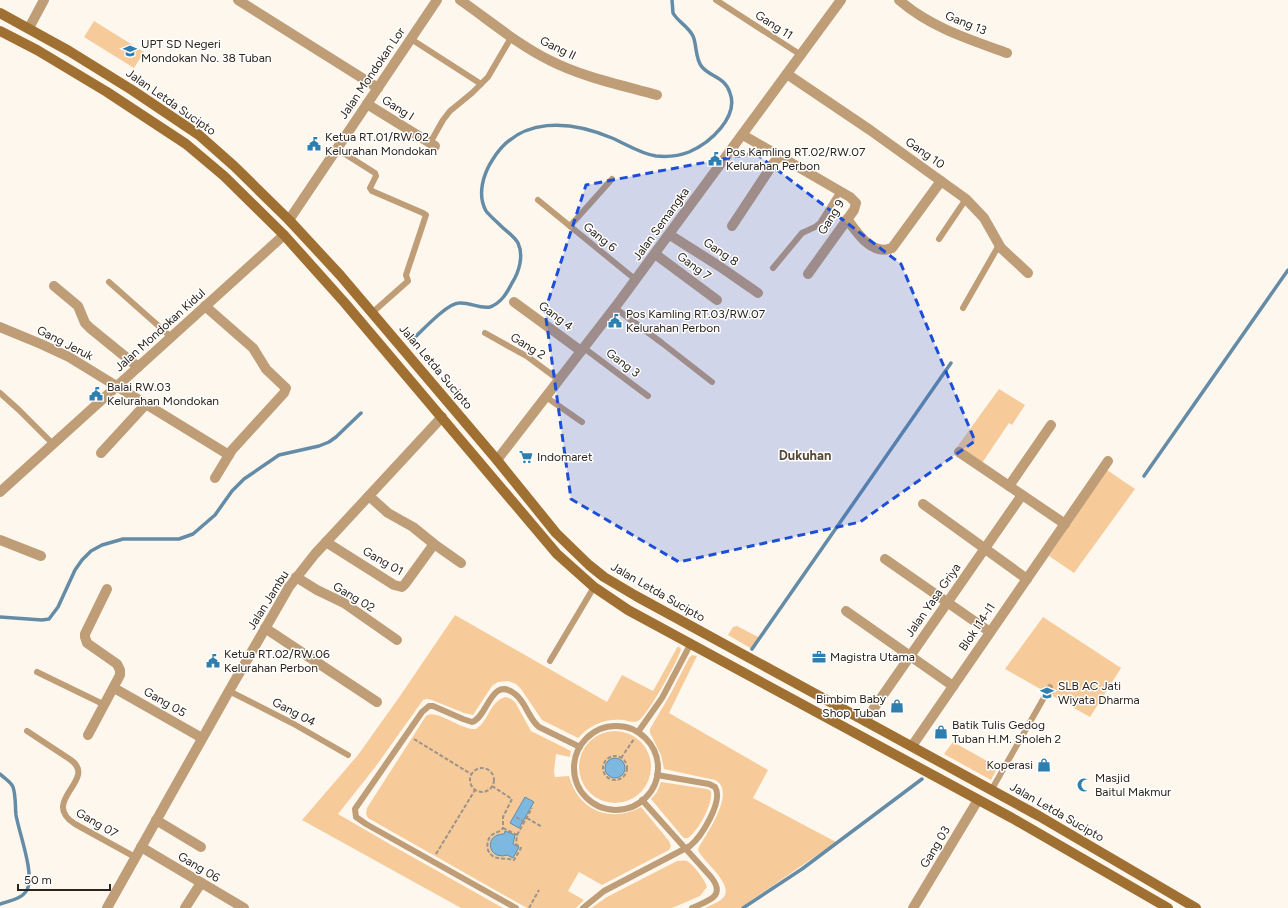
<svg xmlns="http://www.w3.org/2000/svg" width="1288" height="908" font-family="Figtree,sans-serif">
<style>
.green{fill:#f6cb99}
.water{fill:#7db8e1;stroke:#658ca6}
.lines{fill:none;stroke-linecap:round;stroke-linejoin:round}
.stream{stroke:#658ca6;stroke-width:3.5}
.path{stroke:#9b948b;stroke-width:2;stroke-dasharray:4 2;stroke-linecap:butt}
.service{stroke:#be9d77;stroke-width:6}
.minor{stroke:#be9d77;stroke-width:10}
.tertiary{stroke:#be9d77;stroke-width:10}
.secondary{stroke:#9f7032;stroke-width:10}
.marked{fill:#1d4ed8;fill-opacity:0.2;stroke:#1d4ed8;stroke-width:3;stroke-dasharray:8 5;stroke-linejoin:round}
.labels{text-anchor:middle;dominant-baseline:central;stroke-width:3;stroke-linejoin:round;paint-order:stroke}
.street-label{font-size:12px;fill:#2c251d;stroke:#fff}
.poi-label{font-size:12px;fill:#2c251d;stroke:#fff;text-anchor:start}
.neighbourhood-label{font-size:13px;font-weight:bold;fill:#584936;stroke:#fff}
</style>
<rect width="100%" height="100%" fill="#fef7ee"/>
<g class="green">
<path d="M94 21 144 52 134 68 84 37Z"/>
<path d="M999 389 1025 405 1012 425 1009 423 982 463 957 447Z"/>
<path d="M1107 470 1135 489 1074 573 1049 556Z"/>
<path d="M455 615 607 702 622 675 653 691 678 646 681 649C679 659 647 717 638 721 634 723 628 721 623 720 605 718 590 725 578 738L542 720 521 689 516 684 508 681 498 682 492 686 473 715 464 713 432 700 427 699 423 700 376 766 338 814 393 846 503 908H461L302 820 358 755 400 696Z"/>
<path d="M1043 617 1121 668 1090 717 1005 669Z"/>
<path d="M737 626 760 638 752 649 728 635 733 627Z"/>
<path d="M692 655 697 656 669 713 768 770 753 798 836 842 740 908H705C710 905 717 903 722 899 737 886 703 862 698 850L699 847C707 833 737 791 715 780L664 769 661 755 650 733V729L671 693 689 658Z"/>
<path d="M506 697 511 699 515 702 531 731 571 751 570 757 556 754 554 771 555 777 569 776C578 810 610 824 641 807L669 841 671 846 669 850 602 885 579 872 568 891 584 900 576 908H527L368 818 366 814 367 808 426 716C436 708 462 731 476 729 489 721 490 700 506 697Z"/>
<circle cx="615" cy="767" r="36"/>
<path d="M953 742 998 767 991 780 944 754Z"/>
<path d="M661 782 707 789 711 791C713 804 699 830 688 838H684L682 836 651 799 657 792Z"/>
<path d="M677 861C680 861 683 860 687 861 693 864 706 881 707 887L700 896 672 908H591L607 897Z"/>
</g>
<g class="water">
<circle cx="615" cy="768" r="10"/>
<path d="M525 797 534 802 519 828 510 823Z"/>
<path d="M505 831 515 835 513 844 519 847 513 858 507 855C488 861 483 834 504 834Z"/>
</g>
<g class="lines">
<g class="stream">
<path d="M410 342C420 333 447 303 459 303 470 302 479 309 490 307 501 303 507 293 512 283 519 272 524 256 518 243 514 236 506 231 501 226 496 221 490 216 486 211 477 195 483 174 493 159 520 116 570 120 612 138 626 144 641 154 656 156 667 157 679 156 689 152 710 143 739 117 730 93 725 77 712 78 702 67 695 59 697 45 693 36 688 26 678 22 673 13L672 0"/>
<path d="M1144 476 1288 270"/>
<path d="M0 617 42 620 49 619 58 607 75 570 82 560 91 551 102 545 123 539H179L193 534 215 515 232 491 244 479 279 455 319 446 329 442 336 437 361 413"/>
<path d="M752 649 951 363"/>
<path d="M0 774C4 778 11 782 13 787 16 796 15 806 16 815 19 833 35 874 27 890 22 899 9 901 0 904"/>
<path d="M743 908 802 869 922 779"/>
</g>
<g class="path">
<path d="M414 739 471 774"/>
<circle cx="615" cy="768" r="12"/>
<path d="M621 758 634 739"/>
<circle cx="482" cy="780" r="12"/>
<path d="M492 786 512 799 503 817V828"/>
<path d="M516 817 525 822"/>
<path d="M527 818 542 827"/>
<path d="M503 828 517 835 516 844 521 848 514 860C505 857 493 862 488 850 487 846 487 841 490 837 493 832 500 833 503 828Z"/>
<path d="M517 835 532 808"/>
<path d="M436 854 475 790"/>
<path d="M529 908 539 890"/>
</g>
<g class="service">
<path d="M716 0 801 55"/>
<path d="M411 39 481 84"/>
<path d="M430 143 443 120 450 111 472 93 488 77 512 36"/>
<path d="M337 149 375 173 376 176 370 188 372 191 423 213 426 215 406 275 408 281 373 312"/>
<path d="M538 200 636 280"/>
<path d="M570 226 612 179"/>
<path d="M939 239 966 199"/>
<path d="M773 268 802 233 815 227 820 223 840 191"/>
<path d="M109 282 171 337"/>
<path d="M615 308 662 343 712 382"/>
<path d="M963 308 999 245"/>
<path d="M485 333 528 357 559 380"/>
<path d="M584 348 648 396"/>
<path d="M0 393 19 410 53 444"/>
<path d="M546 397 582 422"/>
<path d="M550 661 594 587"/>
<path d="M37 672 105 705"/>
<path d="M229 691 292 723 348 755"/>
<circle cx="616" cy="768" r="42"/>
<path d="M27 731 71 760C98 780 39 801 75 824L135 857"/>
<path d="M638 732 662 698 690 645"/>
<path d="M992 789 1050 687"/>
<path d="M642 800 711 877C727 897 707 901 692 908"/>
<path d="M516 908 366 824 356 817 355 809 422 712 429 706H433L463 719 472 722C488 717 491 675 515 694 526 702 528 718 539 727L580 747"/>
<path d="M583 908 604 891 690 846C701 837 724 801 715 787L709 784 657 775"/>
</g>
<g class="minor">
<path d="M238 0 378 88"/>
<path d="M460 0C489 20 517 44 549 60 582 77 621 85 657 95"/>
<path d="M899 0C930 27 968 39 1007 53"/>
<path d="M29 28 44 0"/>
<path d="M787 74 870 130 966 199 984 218 1001 248 1028 273"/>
<path d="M367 104 435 146"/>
<path d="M743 135 850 197 856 203 854 210 808 274"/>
<path d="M847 219C858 234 872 256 892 248L941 181"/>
<path d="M289 220 437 0"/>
<path d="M732 226 779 155"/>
<path d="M670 235 719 266 758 293"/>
<path d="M655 254 717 300"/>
<path d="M54 286 78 306 85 323 90 328 138 367"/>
<path d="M514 302 581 351"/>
<path d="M205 306 253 348 266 369 286 388 284 393 232 450 215 478"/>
<path d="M0 327 41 344 69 357 229 455"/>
<path d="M959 452 1065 524"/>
<path d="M101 453 146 404"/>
<path d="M497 460 619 302 841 0"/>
<path d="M1009 486 1051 425"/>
<path d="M369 496 388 513 413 527 434 544 461 563"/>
<path d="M923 504 1027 579"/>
<path d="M0 540 41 556"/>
<path d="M326 542 394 585 402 587 405 584 434 544"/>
<path d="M885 559 990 632"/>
<path d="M296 577 317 590 344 603 397 640"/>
<path d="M846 611 953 686"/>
<path d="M265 628 377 702"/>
<path d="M114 688 202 738"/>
<path d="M865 721 1022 495"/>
<path d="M88 735 120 675V670L117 664 87 643 85 637V634L107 589"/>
<path d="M912 746 1108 461"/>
<path d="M156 820 201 847"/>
<path d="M141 847 244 908"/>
<path d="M107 908 229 691 289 587 315 554 442 417"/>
<path d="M185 908 201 883"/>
<path d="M913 908 978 800"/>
</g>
<path class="tertiary" d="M0 492 284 235"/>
<g class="secondary">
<path d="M0 13 69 51 132 90 199 135 234 166 289 220 340 275 497 460 556 533 589 565 604 577 636 596 1039 816 1196 908"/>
<path d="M0 31 37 50 107 92 186 144 224 176 284 235 344 302 557 554 594 587 628 610 1012 818 1168 908"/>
</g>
</g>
<path class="marked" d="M755 153 901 264 975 441 860 522 679 562 571 499 545 311 586 185Z"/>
<defs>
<g id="school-bare" transform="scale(1.08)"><path d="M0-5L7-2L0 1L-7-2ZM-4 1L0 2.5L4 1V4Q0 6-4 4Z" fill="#2e7fb0" stroke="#fff" stroke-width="2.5" paint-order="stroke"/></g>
<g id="civic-bare" transform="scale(1.08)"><path d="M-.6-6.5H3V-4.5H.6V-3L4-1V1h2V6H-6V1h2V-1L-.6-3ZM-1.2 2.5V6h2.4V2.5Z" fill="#2e7fb0" stroke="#fff" stroke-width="2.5" paint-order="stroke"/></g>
<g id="supermarket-bare" transform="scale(1.08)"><path d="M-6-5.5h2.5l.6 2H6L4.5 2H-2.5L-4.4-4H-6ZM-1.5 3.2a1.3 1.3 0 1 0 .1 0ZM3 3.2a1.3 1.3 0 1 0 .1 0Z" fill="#2e7fb0" stroke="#fff" stroke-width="2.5" paint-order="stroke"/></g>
<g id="office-bare" transform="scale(1.08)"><path d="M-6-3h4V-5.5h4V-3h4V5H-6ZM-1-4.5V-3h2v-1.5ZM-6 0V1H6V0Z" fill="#2e7fb0" stroke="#fff" stroke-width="2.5" paint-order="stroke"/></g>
<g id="shop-bare" transform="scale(1.08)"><path d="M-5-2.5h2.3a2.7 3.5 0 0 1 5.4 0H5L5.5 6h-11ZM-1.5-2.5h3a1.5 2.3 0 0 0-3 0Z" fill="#2e7fb0" stroke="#fff" stroke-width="2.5" paint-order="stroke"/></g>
<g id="mosque-bare" transform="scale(1.08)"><path d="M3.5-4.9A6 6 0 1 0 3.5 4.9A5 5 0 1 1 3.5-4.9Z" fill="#2e7fb0" stroke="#fff" stroke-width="2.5" paint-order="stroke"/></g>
</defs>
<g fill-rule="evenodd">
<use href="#school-bare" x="130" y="51"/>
<use href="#civic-bare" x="314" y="144"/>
<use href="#civic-bare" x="715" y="159"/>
<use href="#civic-bare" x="615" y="321"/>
<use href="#civic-bare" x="96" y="394"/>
<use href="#supermarket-bare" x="526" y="457"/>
<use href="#office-bare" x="819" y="657"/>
<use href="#civic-bare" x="213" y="661"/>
<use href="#school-bare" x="1047" y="693"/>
<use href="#shop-bare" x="897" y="706"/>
<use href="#shop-bare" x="941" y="732"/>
<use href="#shop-bare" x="1044" y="765"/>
<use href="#mosque-bare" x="1084" y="785"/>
</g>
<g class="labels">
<g class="street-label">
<text transform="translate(966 23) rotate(22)">Gang 13</text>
<text transform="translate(774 25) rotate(33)">Gang 11</text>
<text transform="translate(558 48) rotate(26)">Gang II</text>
<text transform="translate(372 73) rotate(-56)">Jalan Mondokan Lor</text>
<text transform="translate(171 102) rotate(35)">Jalan Letda Sucipto</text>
<text transform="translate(398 108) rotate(32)">Gang I</text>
<text transform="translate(925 153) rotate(35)">Gang 10</text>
<text transform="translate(831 217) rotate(-58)">Gang 9</text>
<text transform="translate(661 224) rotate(-54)">Jalan Semangka</text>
<text transform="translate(600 237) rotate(39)">Gang 6</text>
<text transform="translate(721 252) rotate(34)">Gang 8</text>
<text transform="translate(694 266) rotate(36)">Gang 7</text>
<text transform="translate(556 316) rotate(37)">Gang 4</text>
<text transform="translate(160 330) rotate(-42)">Jalan Mondokan Kidul</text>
<text transform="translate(65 343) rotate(27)">Gang Jeruk</text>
<text transform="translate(528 346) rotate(32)">Gang 2</text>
<text transform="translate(623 363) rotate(37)">Gang 3</text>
<text transform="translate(436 367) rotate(50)">Jalan Letda Sucipto</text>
<text transform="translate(383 561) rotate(30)">Gang 01</text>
<text transform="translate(658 592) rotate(30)">Jalan Letda Sucipto</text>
<text transform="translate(354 597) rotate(31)">Gang 02</text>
<text transform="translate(268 600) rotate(-58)">Jalan Jambu</text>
<text transform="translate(933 600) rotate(-55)">Jalan Yasa Griya</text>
<text transform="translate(977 627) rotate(-56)">Blok I14-I1</text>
<text transform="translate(165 702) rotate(30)">Gang 05</text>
<text transform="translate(294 712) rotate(28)">Gang 04</text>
<text transform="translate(1057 812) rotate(30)">Jalan Letda Sucipto</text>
<text transform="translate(97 823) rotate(30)">Gang 07</text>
<text transform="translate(935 847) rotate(-59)">Gang 03</text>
<text transform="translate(199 867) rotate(31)">Gang 06</text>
</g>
<g class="poi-label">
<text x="141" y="44">UPT SD Negeri<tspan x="141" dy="14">Mondokan No. 38 Tuban</tspan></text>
<text x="325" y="137">Ketua RT.01/RW.02<tspan x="325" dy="14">Kelurahan Mondokan</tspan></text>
<text x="726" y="152">Pos Kamling RT.02/RW.07<tspan x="726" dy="14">Kelurahan Perbon</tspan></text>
<text x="626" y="314">Pos Kamling RT.03/RW.07<tspan x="626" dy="14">Kelurahan Perbon</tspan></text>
<text x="107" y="387">Balai RW.03<tspan x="107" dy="14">Kelurahan Mondokan</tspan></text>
<text x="537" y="457">Indomaret</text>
<text x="224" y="654">Ketua RT.02/RW.06<tspan x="224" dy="14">Kelurahan Perbon</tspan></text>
<text x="830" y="657">Magistra Utama</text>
<text x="1058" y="686">SLB AC Jati<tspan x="1058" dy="14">Wiyata Dharma</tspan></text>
<text x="886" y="699" text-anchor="end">Bimbim Baby<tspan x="886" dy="14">Shop Tuban</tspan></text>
<text x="952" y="725">Batik Tulis Gedog<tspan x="952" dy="14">Tuban H.M. Sholeh 2</tspan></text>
<text x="1033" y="765" text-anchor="end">Koperasi</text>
<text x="1095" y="778">Masjid<tspan x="1095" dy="14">Baitul Makmur</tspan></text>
</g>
<g class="neighbourhood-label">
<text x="805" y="455">Dukuhan</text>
</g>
</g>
<path d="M18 884v6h92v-6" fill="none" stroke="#2c251d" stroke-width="2"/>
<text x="24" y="884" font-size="12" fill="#2c251d" stroke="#ffffff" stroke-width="3" paint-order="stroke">50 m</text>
</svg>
